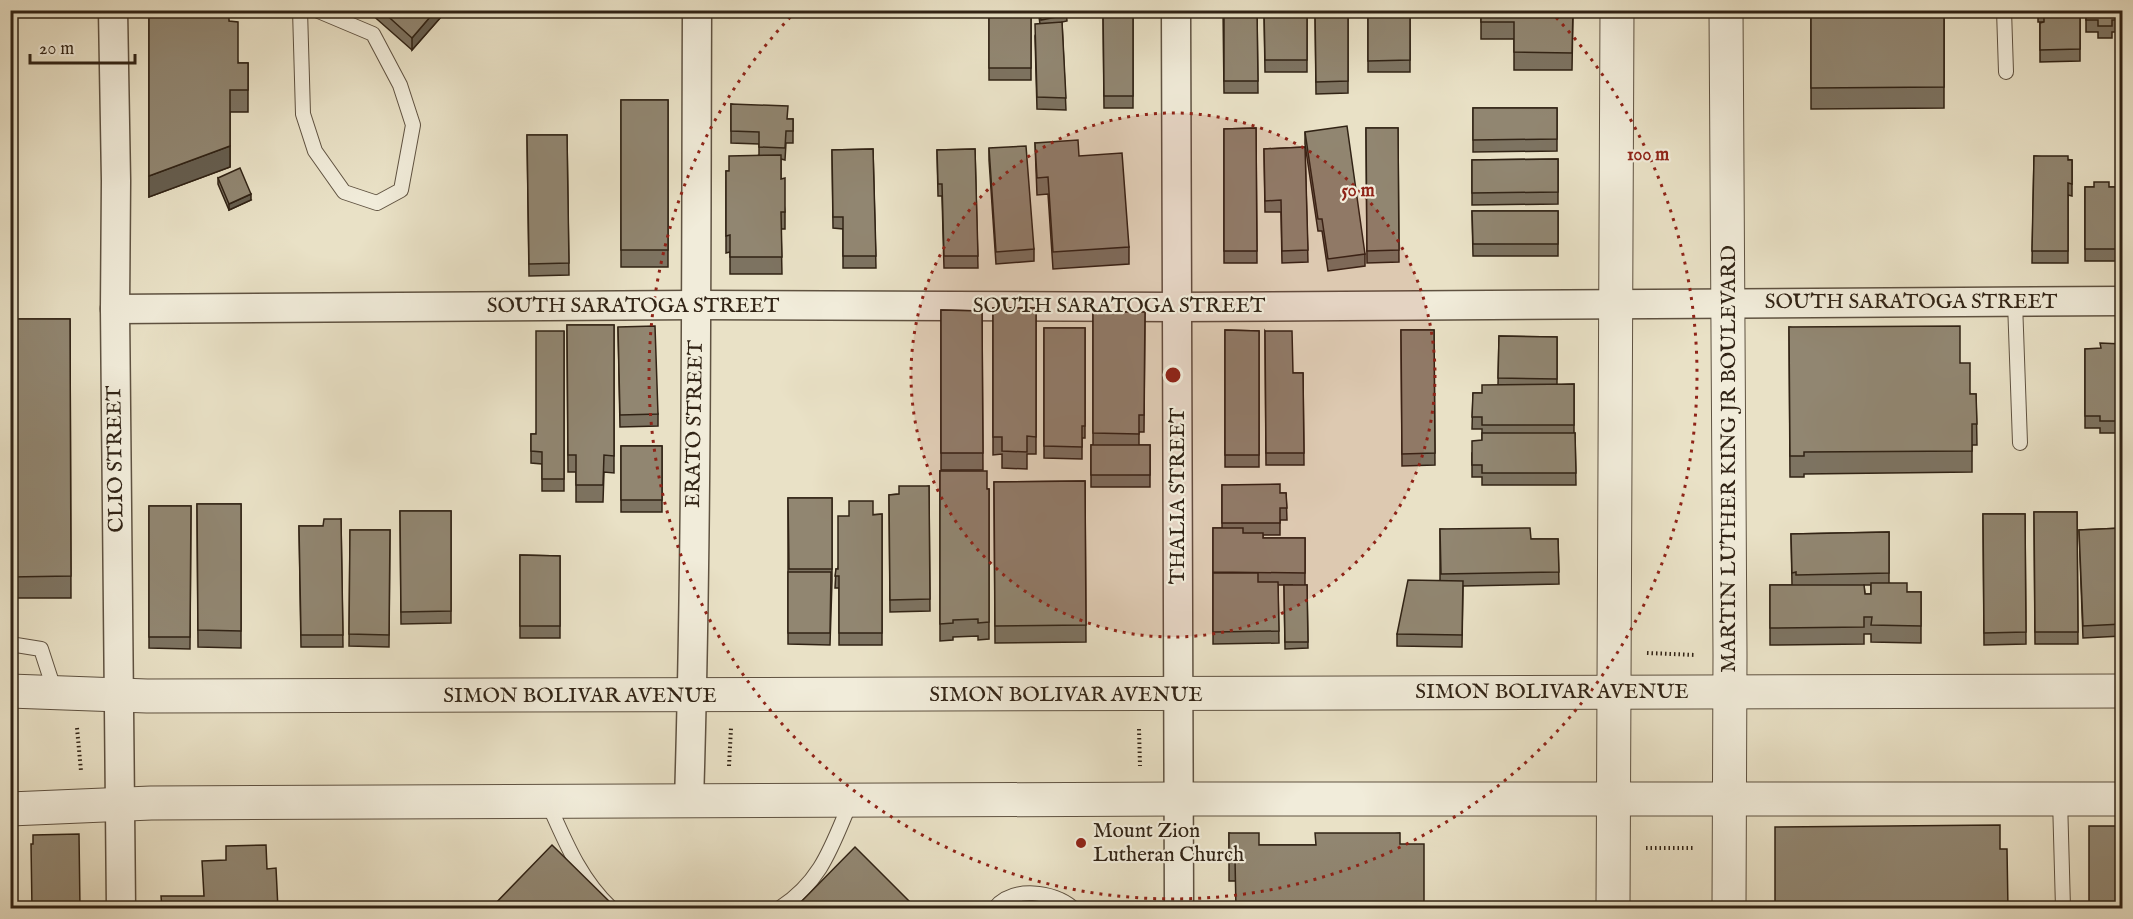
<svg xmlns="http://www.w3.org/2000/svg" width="2133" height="919" font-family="'IM FELL English',serif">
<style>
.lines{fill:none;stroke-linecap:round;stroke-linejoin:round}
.service-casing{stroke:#5f5241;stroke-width:16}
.minor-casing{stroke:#5f5241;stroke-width:31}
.tertiary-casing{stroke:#5f5241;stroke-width:35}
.path{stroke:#312315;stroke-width:4;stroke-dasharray:1.5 3;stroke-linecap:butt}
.service{stroke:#f1ecda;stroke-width:14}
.minor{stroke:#f1ecda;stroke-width:28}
.tertiary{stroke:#f1ecda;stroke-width:33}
.wall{fill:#7d7361;stroke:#312315;stroke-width:1.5;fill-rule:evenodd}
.shaded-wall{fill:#665e4f;stroke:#312315;stroke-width:1.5}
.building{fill:#918671;stroke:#312315;stroke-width:1.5}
.ring{fill:none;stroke:#8f2418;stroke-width:3;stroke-dasharray:3 6}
.poi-dot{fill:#8f2418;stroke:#f1ecda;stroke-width:2}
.labels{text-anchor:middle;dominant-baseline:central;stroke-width:4.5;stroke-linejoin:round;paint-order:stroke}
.street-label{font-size:21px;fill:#312315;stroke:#f1ecda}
.poi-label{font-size:21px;fill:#312315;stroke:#f1ecda;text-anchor:start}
.centre{fill:#8f2418;stroke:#f1ecda;stroke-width:3}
.ring-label{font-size:18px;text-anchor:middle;font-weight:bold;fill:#8f2418;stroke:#f1ecda;stroke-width:4.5;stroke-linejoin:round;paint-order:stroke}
</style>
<rect width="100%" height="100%" fill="#e9e1c6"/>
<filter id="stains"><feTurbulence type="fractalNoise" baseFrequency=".00333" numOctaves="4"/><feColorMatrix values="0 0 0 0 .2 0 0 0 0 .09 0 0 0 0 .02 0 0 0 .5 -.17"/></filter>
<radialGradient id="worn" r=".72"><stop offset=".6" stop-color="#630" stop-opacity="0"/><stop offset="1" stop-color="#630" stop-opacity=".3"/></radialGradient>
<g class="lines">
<g class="service-casing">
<g id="service">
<path d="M300 10 303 114 315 151 344 192 377 203 401 190 413 125 400 85 373 34 316 10"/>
<path d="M2004 10 2006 72"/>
<path d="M2015 302 2020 443"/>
<path d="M10 644 41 649 55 692"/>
<path d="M2060 799 2063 908"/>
<path d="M548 803C565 841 580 879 611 908"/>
<path d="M780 908C822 881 832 845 851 801"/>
<path d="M995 908C1013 886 1053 891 1073 908"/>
</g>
</g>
<g class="minor-casing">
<g id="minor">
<path d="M113 10 116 181 115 309 121 908"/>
<path d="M1176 10 1179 908"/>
<path d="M115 309 696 305 1177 307 2122 301"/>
<path d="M689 802C697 538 696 274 697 10"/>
</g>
</g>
<g class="tertiary-casing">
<g id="tertiary">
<path d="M1726 10 1730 655 1729 908"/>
<path d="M10 691 147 696 2122 691"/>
<path d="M10 809 151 803 1178 799H2122"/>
<path d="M1613 908 1617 10"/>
</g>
</g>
<g class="path">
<path d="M1647 653 1696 655"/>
<path d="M77 728 81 771"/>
<path d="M1139 729 1140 766"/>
<path d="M729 766 731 728"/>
<path d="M1646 848H1695"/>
</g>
<use href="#service" class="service"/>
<use href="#minor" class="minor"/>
<use href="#tertiary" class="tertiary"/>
</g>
<g class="wall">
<path d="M149 10 229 21 238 63H248V112H230V167L149 197Z"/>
<path d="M370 10H441V17L412 50 370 13Z"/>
<rect x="989" y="10" width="42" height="70"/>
<path d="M1038 10H1066L1067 21 1062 22 1066 110 1037 109 1035 36 1040 24Z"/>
<path d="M1103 10H1133V108H1104Z"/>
<path d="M1223 10H1257L1258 93H1224Z"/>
<path d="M1264 10H1307V72H1265Z"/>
<path d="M1315 10H1348V93L1316 94Z"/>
<rect x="1368" y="10" width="42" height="62"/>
<path d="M1481 10H1573L1572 70H1514V39H1481Z"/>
<path d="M1811 10H1944V108L1811 109Z"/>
<path d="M2038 10H2080V61L2040 62V23L2044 22H2038Z"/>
<path d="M2086 10H2122V32H2112V38H2098V32H2086Z"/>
<rect x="621" y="100" width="47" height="167"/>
<path d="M731 104 788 119H793V143H786L785 160 781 159V179L785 212V229H781L782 274H730V252L726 253V171H729L759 155V144L731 143Z"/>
<path d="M1473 108H1557V151L1473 152Z"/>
<path d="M1256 128 1257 263H1224V129Z"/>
<path d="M1366 128H1398L1399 262 1367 263Z"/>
<path d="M1305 132 1365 254V266L1328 271 1322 231H1318L1305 144Z"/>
<path d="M527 135H567L569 275 529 276Z"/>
<path d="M1035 143 1079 156 1129 247V264L1053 269 1048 194 1037 195Z"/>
<path d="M1305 147 1308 262 1282 263 1281 212H1265L1264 149Z"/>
<path d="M989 148 1034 249V261L996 264 989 160Z"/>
<path d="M873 149 876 268H843V229L833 228 832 150Z"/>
<path d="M975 149 978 268H944L942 196H938L937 150Z"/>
<path d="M2034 156 2072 160V196L2068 195V263H2032Z"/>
<path d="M1558 159V204L1472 205V160Z"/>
<path d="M218 178 251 200 229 210 218 184Z"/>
<rect x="2085" y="187" width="37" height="74"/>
<path d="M1472 211H1558V256H1473Z"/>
<path d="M993 308H1036V454H1027V469L1002 468V454L993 455Z"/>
<path d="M941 310 982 311 983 470H941Z"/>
<path d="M1093 312H1145L1144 432H1139V445H1150V487H1091V445H1093Z"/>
<path d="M10 319H70L71 598H10Z"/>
<path d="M567 325H614V473L604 472 603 502H576V472H568Z"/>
<path d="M618 327 658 414V426L620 427Z"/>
<path d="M1789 327 1960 363 1970 394H1976L1977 445H1972V472L1804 474V477H1790Z"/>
<path d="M1044 328H1085V438H1082V459L1044 458Z"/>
<path d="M1225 330 1259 331V467H1225Z"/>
<path d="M1401 330H1434L1435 465 1402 466Z"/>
<path d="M564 331V491H542V464L531 463V434H536Z"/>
<path d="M1265 331 1293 373H1303L1304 465H1266Z"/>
<path d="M1499 336 1557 337V385L1574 384V433H1575L1576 485H1482V477H1472V453L1482 440V429H1472L1473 393H1482L1498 385Z"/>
<path d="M2085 349H2122V433H2100V428H2085Z"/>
<rect x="621" y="446" width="41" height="66"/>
<path d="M940 471 987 489H989V639L978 640V636L953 637V640L940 641Z"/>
<path d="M1085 481 1086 642 995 643 994 482Z"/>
<path d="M1222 485 1280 493H1286L1287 520H1280V535H1263V538H1305V585H1307L1308 648 1285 649 1284 585H1293H1278L1279 643 1213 644V528H1222Z"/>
<path d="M929 486 930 611 890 612 889 495 899 494Z"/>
<path d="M788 498H832V581L830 645 788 644Z"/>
<path d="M197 504H241V648L198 647Z"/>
<path d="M149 506H191L190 649 149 648Z"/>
<path d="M400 511H451V623L401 624Z"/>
<path d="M2034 512H2077L2078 644H2035Z"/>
<path d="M882 514V645H839V588H835L836 569H838L849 516Z"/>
<path d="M1983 514H2025L2026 644 1984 645Z"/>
<path d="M341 519 343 647H301L299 526H323Z"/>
<path d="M2122 528V636L2083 638 2079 530Z"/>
<path d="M1440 529 1531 539H1558L1559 584 1463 586 1462 647 1397 646V634L1440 580Z"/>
<path d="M350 530H390L389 647 349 646Z"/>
<path d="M1889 532V583L1907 592H1921V643L1871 642V634H1864V644L1770 645V585H1792L1791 534ZM1864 585H1871V594H1865Z"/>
<path d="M520 555 560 556V638H520Z"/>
<path d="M1229 833 1259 845H1315L1400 833 1235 881H1229Z"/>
</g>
<g class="shaded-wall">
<path d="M436 10H441V17L412 50V38Z"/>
<path d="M230 146V167L149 197V176Z"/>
<path d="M251 194V200L229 210V204Z"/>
</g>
<g class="building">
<path d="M149 10H229V21L238 22V63H248V90H230V146L149 176Z"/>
<path d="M381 10H436L412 38Z"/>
<rect x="989" y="10" width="42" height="58"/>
<path d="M1039 10H1066L1067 15 1041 20Z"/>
<path d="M1103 10H1133V96H1104Z"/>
<path d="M1224 10H1257L1258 81H1224Z"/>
<path d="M1264 10H1307V60H1265Z"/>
<path d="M1315 10H1348V81L1316 82Z"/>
<path d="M1368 10H1410V60L1368 61Z"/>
<path d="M1481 10H1573L1572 53 1514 52V22H1481Z"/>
<path d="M1811 10H1944V87L1811 88Z"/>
<path d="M2044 10H2080V49L2040 50V23L2044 22Z"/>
<path d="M2086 10H2122V20H2112V26H2098V20H2086Z"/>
<path d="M1062 22 1066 98 1037 97 1035 24Z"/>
<rect x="621" y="100" width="47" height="150"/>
<path d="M731 104 788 106 787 119H793V131H786L785 148 759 147V132L731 131Z"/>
<path d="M1473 108H1557V139L1473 140Z"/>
<path d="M1347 126 1365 254 1328 259 1322 219H1318L1305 132Z"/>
<path d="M1256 128 1257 251H1224V129Z"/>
<path d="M1366 128H1398L1399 250 1367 251Z"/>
<path d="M527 135H567L569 263 529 264Z"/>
<path d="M1078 140 1079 156 1122 153 1129 247 1053 252 1048 177 1037 178 1035 143Z"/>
<path d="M1026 146 1034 249 996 252 989 148Z"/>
<path d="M1305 147 1308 250 1282 251 1281 200 1265 201 1264 149Z"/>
<path d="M873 149 876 256H843V217H833L832 150Z"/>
<path d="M975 149 978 256H944L942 184H938L937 150Z"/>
<path d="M781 155V179L785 178V212H781L782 257H730V235L726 236V171H729V156Z"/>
<path d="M2034 156H2068V160H2072V184L2068 183V251H2032Z"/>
<path d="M1558 159V192L1472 193V160Z"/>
<path d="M240 168 251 194 229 204 218 178Z"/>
<path d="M2094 182H2109V187H2122V249H2085V187H2094Z"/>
<path d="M1472 211H1558V244H1473Z"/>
<path d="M993 308H1036V437L1027 436V452L1002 451V437H993Z"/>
<path d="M941 310 982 311 983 453H941Z"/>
<path d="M1093 312H1145L1144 415H1139V434L1093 433Z"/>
<path d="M10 319H70L71 576 10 577Z"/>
<path d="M567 325H614V456L604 455 603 485H576V455H568Z"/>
<path d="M655 326 658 414 620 415 618 327Z"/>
<path d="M1960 326V363H1970V394H1976L1977 424H1972V451L1804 452V456H1790L1789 327Z"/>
<path d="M1044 328H1085V426H1082V447L1044 446Z"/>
<path d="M1225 330 1259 331V455H1225Z"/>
<path d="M1401 330H1434L1435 453 1402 454Z"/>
<path d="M536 331H564V479H542V452L531 451V434H536Z"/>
<path d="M1265 331H1292L1293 373H1303L1304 453H1266Z"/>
<path d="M1499 336 1557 337V379L1498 378Z"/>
<path d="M2100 343 2122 344V421H2100V416H2085V349L2101 348Z"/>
<path d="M1574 384V425H1482V417H1472L1473 393H1482V385Z"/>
<path d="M1482 433H1575L1576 473H1482V465H1472V441L1482 440Z"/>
<rect x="1091" y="445" width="59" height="30"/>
<rect x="621" y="446" width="41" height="54"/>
<path d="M940 471H987V489H989V622L978 623V619L953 620V623L940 624Z"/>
<path d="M1085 481 1086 625 995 626 994 482Z"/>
<path d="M1280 484V493H1286L1287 508H1280V523H1222V485Z"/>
<path d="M899 486H929L930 599 890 600 889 495 899 494Z"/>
<path d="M788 498H832V569H789Z"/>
<path d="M849 501H873V515L882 514V633H839V576H835L836 569H838V516H849Z"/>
<path d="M197 504H241V631L198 630Z"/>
<path d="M149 506H191L190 637H149Z"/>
<path d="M400 511H451V611L401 612Z"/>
<path d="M2034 512H2077L2078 632H2035Z"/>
<path d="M1983 514H2025L2026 632 1984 633Z"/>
<path d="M324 519H341L343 635H301L299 526H323Z"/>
<path d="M1213 528H1243V533H1263V538H1305V573L1213 572Z"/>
<path d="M1530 528 1531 539H1558L1559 572 1441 574 1440 529Z"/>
<path d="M2122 528V624L2083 626 2079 530Z"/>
<path d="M350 530H390L389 635 349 634Z"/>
<path d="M1889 532V573L1796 575V572L1792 573 1791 534Z"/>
<path d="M520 555 560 556V626H520Z"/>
<path d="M788 572H831L830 633H788Z"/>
<path d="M1213 573H1258V582H1278L1279 631 1213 632Z"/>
<path d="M1408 580 1463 581 1462 635 1397 634Z"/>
<path d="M1871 583H1907V592H1921V626L1871 625 1872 617H1864V627L1770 628V585H1864L1865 594H1871Z"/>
<path d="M1284 585H1307L1308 642H1285Z"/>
<path d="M2000 825V849H2007L2008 909H1775V827Z"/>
<rect x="2089" y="826" width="33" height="83"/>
<path d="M1229 833H1259V845H1316L1315 833H1400V844H1424V909H1236L1235 859H1229Z"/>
<path d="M79 834 80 909H32L31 844H33V835Z"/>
<path d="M266 845 267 869 276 868 278 909H162L161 896H204L202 861 226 860V846Z"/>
<path d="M552 845 617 909H490Z"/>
<path d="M855 847 917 909H794Z"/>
</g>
<circle cx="1173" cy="375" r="262" fill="#8f2418" fill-opacity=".12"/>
<g class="ring">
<circle cx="1173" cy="375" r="262"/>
<path d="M1550 11A524 524 0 1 1 796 11"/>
</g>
<circle class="poi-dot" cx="1081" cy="843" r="6"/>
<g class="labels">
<g class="street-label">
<text x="1911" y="302">SOUTH SARATOGA STREET</text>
<text x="633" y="306">SOUTH SARATOGA STREET</text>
<text x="1119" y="306">SOUTH SARATOGA STREET</text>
<text transform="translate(695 424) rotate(-89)">ERATO STREET</text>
<text transform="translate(116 459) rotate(-91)">CLIO STREET</text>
<text transform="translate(1729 459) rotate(-90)">MARTIN LUTHER KING JR BOULEVARD</text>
<text transform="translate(1178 496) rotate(-90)">THALIA STREET</text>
<text x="1552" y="692">SIMON BOLIVAR AVENUE</text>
<text x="1066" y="695">SIMON BOLIVAR AVENUE</text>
<text x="580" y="696">SIMON BOLIVAR AVENUE</text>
</g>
<g class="poi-label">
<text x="1093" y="831">Mount Zion<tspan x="1093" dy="24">Lutheran Church</tspan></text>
</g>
</g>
<circle cx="1173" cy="375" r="9" class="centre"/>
<g class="ring-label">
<text x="1648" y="160">100 m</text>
<text x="1358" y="196">50 m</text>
</g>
<rect width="2133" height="919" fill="none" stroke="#e9e1c6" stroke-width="36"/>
<rect x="12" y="12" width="2109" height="895" fill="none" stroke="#312315" stroke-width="3"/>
<rect x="18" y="18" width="2097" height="883" fill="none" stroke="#312315" stroke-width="1.5"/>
<path d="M30 54v9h105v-9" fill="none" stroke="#312315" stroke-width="3"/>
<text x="39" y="54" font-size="18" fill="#312315" stroke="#f1ecda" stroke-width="4.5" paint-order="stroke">20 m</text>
<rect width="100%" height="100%" filter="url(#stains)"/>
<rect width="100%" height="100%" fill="url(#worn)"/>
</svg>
